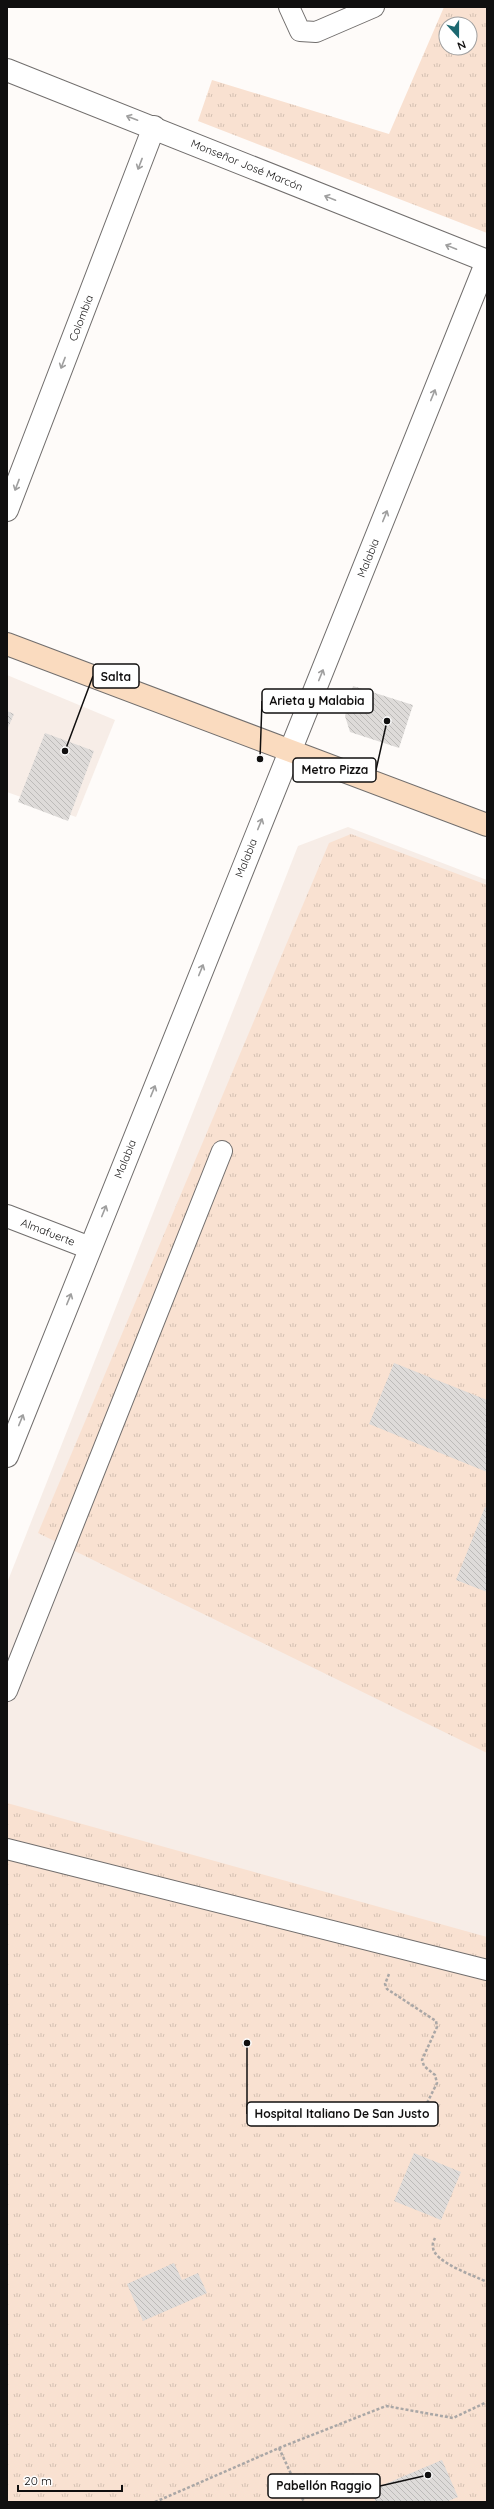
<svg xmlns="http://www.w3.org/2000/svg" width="494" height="2509" font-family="Quicksand,sans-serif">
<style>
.built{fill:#f7ede7}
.grass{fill:url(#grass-tufts);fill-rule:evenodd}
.building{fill:url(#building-back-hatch)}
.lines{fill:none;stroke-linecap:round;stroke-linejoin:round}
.lane-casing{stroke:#716e6d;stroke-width:22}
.street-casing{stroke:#716e6d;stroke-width:24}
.secondary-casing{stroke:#716e6d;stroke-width:24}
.path{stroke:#aaa7a6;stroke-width:2.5;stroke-dasharray:3 2;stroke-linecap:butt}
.lane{stroke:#fff;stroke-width:20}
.street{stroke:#fff;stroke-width:22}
.secondary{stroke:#fadbbf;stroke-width:22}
.oneway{stroke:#9f9f9f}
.labels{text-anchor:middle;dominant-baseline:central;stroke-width:3;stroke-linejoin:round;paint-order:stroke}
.street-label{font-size:11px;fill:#100f0f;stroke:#fff}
.leader{fill:none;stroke:#100f0f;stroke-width:1.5}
.callout-dot{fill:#100f0f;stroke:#fff;stroke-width:1.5}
.callout{fill:#fff;stroke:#100f0f;stroke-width:1.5}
.callout-label{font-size:12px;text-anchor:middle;font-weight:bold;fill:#100f0f}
</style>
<defs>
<pattern id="grass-tufts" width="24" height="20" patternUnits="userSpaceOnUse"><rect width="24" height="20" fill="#f9e1d1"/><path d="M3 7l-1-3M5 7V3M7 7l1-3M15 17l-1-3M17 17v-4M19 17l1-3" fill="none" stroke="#d4c0b2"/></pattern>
<pattern id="building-back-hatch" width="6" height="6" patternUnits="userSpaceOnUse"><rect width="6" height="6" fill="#dedbd9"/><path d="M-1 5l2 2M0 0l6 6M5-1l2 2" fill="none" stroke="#bdbbb9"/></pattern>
</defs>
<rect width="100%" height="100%" fill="#fefbf9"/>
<g class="built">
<path d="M7 675 115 720 76 817 7 792Z"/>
<path d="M348 827 487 880V2502H7V1583L298 846Z"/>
</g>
<g class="grass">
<path d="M444 7H487V233L198 121 212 80 389 134ZM446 24H470V48H446Z"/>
<path d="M351 834 487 885V1753L38 1533 329 843Z"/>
<path d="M7 1803 487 1937V1969L7 1844Z"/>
<path d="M7 1845 487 1977V2502H7Z"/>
</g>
<g class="building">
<path d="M353 686 413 705 399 748 350 732 345 716Z"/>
<path d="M7 711 14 714 7 730Z"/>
<path d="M45 733 94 751 68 821 18 802Z"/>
<path d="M394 1363 487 1400V1472L369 1424Z"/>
<path d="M485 1507 487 1508V1592L456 1580Z"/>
<path d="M414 2153 461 2172 441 2220 394 2201Z"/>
<path d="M174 2263 182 2280 198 2273 207 2293 143 2321 127 2284Z"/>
<path d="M442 2460 458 2497 446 2502H376L371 2490Z"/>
</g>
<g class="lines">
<g class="lane-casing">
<g id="lane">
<path d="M289 7 300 31 316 32 374 7"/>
<path d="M7 1691 222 1151"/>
<path d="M7 1849 487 1970"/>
</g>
</g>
<g class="street-casing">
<g id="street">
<path d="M7 70 487 261"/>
<path d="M7 510 154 127"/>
<path d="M7 1216 90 1248"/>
<path d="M7 1456 487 261"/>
</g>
</g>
<g class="secondary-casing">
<path id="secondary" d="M7 644 487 825"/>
</g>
<g class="path">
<path d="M389 1974 385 1984 387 1989 436 2021 437 2027 422 2060 424 2066 435 2075 437 2083 417 2123"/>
<path d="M435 2238C434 2240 432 2244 433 2247 433 2262 475 2276 487 2282"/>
<path d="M279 2448 304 2502"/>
<path d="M155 2502 279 2448 386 2406 453 2418 487 2402"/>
</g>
<use href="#lane" class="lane"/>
<use href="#street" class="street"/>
<use href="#secondary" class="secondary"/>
</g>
<defs><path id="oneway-shaft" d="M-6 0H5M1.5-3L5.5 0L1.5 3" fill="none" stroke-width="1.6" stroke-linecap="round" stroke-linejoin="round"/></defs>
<g class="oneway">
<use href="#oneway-shaft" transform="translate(132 118) rotate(-159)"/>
<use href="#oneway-shaft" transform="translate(140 164) rotate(111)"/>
<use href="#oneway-shaft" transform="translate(330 198) rotate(-158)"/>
<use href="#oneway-shaft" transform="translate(451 247) rotate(-158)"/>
<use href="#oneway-shaft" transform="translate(63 363) rotate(111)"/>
<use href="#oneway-shaft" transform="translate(433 395) rotate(-68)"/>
<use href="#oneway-shaft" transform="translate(17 485) rotate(111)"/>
<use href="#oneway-shaft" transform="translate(385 516) rotate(-68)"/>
<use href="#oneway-shaft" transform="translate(321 675) rotate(-68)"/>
<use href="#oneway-shaft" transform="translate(260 824) rotate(-68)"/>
<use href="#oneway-shaft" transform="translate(201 970) rotate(-68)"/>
<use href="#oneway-shaft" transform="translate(153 1091) rotate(-68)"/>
<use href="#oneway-shaft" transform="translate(104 1211) rotate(-68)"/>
<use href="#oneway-shaft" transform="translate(69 1299) rotate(-68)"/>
<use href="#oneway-shaft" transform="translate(21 1420) rotate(-68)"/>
</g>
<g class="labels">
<g class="street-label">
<text transform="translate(247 165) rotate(22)">Monseñor José Marcón</text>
<text transform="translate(81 318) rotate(-69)">Colombia</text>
<text transform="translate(368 558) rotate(-68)">Malabia</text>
<text transform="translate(246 858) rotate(-68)">Malabia</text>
<text transform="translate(125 1159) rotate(-68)">Malabia</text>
<text transform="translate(48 1232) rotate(21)">Almafuerte</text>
</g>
</g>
<path class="leader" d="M65 751L93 676M260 759L262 701M387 721L376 770M247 2043L247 2114M428 2475L380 2486"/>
<g class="callout-dot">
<circle cx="65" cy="751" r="4"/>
<circle cx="260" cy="759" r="4"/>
<circle cx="387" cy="721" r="4"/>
<circle cx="247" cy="2043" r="4"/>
<circle cx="428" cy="2475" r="4"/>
</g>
<g class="callout">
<rect x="93" y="664" width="46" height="24" rx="4"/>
<rect x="262" y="689" width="111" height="24" rx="4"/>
<rect x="293" y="758" width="83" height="24" rx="4"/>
<rect x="247" y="2102" width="191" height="24" rx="4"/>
<rect x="268" y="2474" width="112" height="24" rx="4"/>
</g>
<g class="callout-label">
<text x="116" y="681">Salta</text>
<text x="317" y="705">Arieta y Malabia</text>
<text x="335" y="774">Metro Pizza</text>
<text x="342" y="2118">Hospital Italiano De San Justo</text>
<text x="324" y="2490">Pabellón Raggio</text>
</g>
<rect width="494" height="2509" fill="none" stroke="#100f0f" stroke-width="16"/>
<g transform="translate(458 36) rotate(159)"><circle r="19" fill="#ffffff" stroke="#9f9f9f"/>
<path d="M0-3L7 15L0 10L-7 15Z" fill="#1c6870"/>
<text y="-6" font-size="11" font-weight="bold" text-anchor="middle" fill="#100f0f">N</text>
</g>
<path d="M18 2485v6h104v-6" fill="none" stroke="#100f0f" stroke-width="2"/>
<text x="24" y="2485" font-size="12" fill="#100f0f" stroke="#ffffff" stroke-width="3" paint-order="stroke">20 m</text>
</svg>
